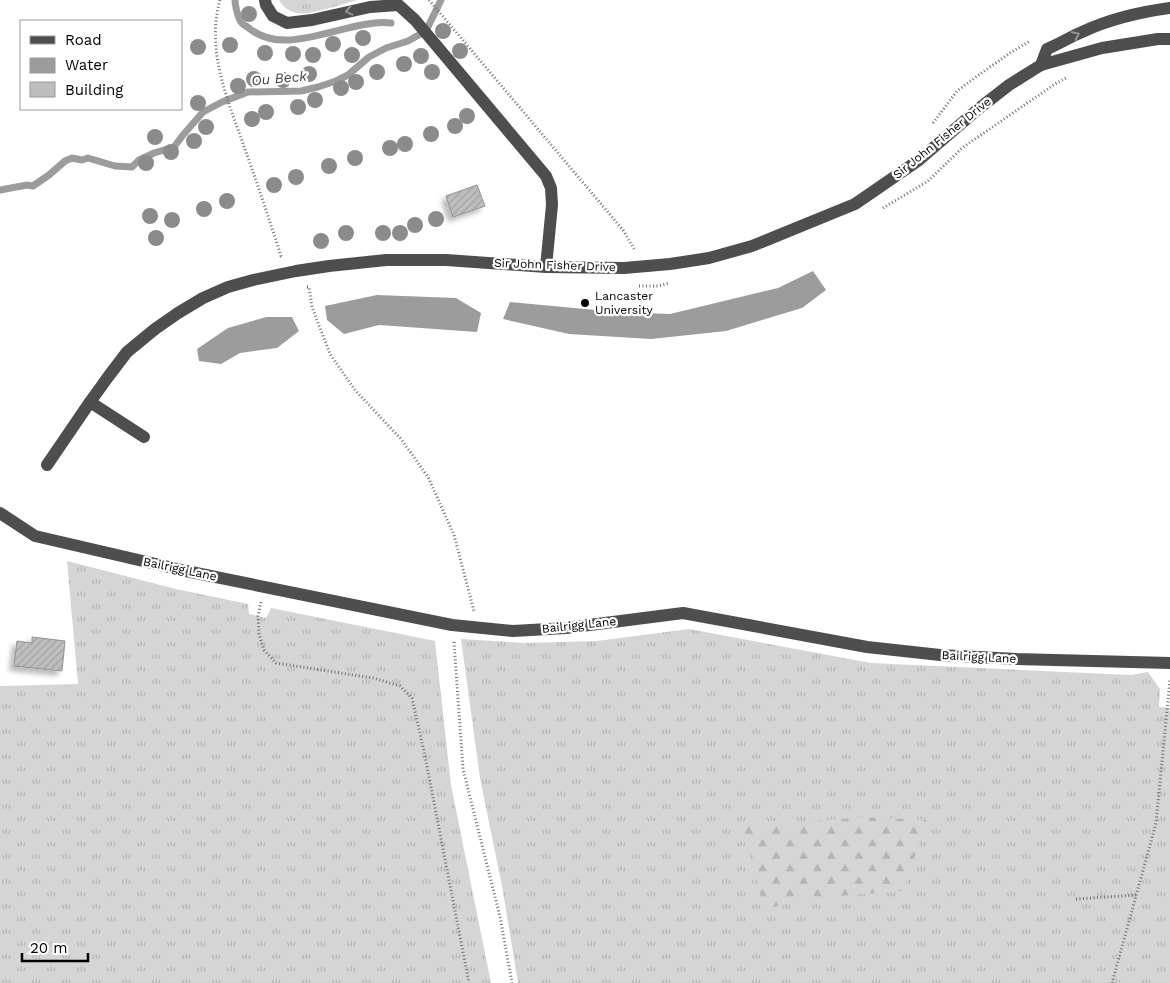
<svg xmlns="http://www.w3.org/2000/svg" width="1170" height="983" font-family="'Work Sans',sans-serif">
<style>
.grass{fill:url(#grass-tufts)}
.forest{fill:url(#forest-firs)}
.water{fill:#9c9c9c}
.lines{fill:none;stroke-linecap:round;stroke-linejoin:round}
.stream{stroke:#9c9c9c;stroke-width:7}
.building{fill:url(#building-hatch);stroke:#929292;filter:url(#shadow)}
.path{stroke:#707070;stroke-width:3;stroke-dasharray:1 2.5;stroke-linecap:butt}
.minor{stroke:#4e4e4e;stroke-width:12}
.tree{fill:#8b8b8b}
.oneway{stroke:#959595}
.poi-dot{fill:#000;stroke:#fff;stroke-width:2}
.labels{text-anchor:middle;dominant-baseline:central;stroke-width:4.5;stroke-linejoin:round;paint-order:stroke}
.street-label{font-size:12px;fill:#000;stroke:#fff}
.poi-label{font-size:12px;fill:#000;stroke:#fff;text-anchor:start}
.water-label{font-size:14px;font-style:italic;fill:#3d3d3d;stroke:#fff}
</style>
<defs>
<pattern id="grass-tufts" width="24" height="20" patternUnits="userSpaceOnUse" patternTransform="scale(1.25)"><rect width="24" height="20" fill="#d5d5d5"/><path d="M3 7l-1-3M5 7V3M7 7l1-3M15 17l-1-3M17 17v-4M19 17l1-3" fill="none" stroke="#b5b5b5"/></pattern>
<pattern id="forest-firs" width="22" height="20" patternUnits="userSpaceOnUse" patternTransform="scale(1.25)"><rect width="22" height="20" fill="#d5d5d5"/><path d="M5 1l3.5 6h-7zM16 11l3.5 6h-7z" fill="#b5b5b5"/></pattern>
<pattern id="building-hatch" width="6" height="6" patternUnits="userSpaceOnUse" patternTransform="scale(1.25)"><rect width="6" height="6" fill="#bebebe"/><path d="M-1 1l2-2M0 6l6-6M5 7l2-2" fill="none" stroke="#a2a2a2"/></pattern>
<filter id="shadow"><feDropShadow dx="-4.5" dy="4.5" stdDeviation="2.5" flood-color="#0004"/></filter>
</defs>
<rect width="100%" height="100%" fill="#fff"/>
<g class="grass">
<path d="M279 0H357C348 3 339 5 330 8 311 13 291 20 279 0Z"/>
<path d="M67 561 176 589 248 604 249 614 266 618 271 608 435 641 451 785 491 983H0V686L78 684Z"/>
<path d="M689 629 871 663 1131 675 1148 672 1160 689 1159 707 1170 708V983H518L502 886 480 778 461 639 524 643 597 641Z"/>
</g>
<path class="forest" d="M866 817 927 820 903 891 800 899 764 910 743 827Z"/>
<g class="water">
<path d="M813 271 826 290 802 308 726 331 651 339 569 334 503 319 510 302 617 312 670 314 778 288Z"/>
<path d="M377 295 456 298 481 313 477 332 379 325 344 334 327 320 325 306Z"/>
<path d="M266 317H292L299 331 277 348 240 353 221 364 199 361 197 349 228 328Z"/>
</g>
<g class="lines">
<g class="stream">
<path d="M235 0C235 5 238 18 241 22 243 25 248 27 250 29 288 59 348 18 391 23"/>
<path d="M0 190 27 185 33 186 49 175 65 161 72 158 82 160 88 158 115 166 132 167 139 160 154 153 174 147 183 135 203 112 222 102 248 92 301 91 318 87 336 81 348 75 369 57 386 48 408 41 426 31 441 0"/>
</g>
</g>
<g class="building">
<path d="M477 185 485 206 453 217 446 196Z"/>
<path d="M32 637 65 641 62 671 14 666 17 641 32 643Z"/>
</g>
<g class="lines">
<g class="path">
<path d="M220 0C205 53 230 105 247 155 259 188 270 222 281 256H283"/>
<path d="M429 0 623 230 634 249"/>
<path d="M933 123 957 91 980 74 1010 53 1030 41"/>
<path d="M883 208 928 181 962 148 1055 84 1066 78"/>
<path d="M639 286H658L670 283"/>
<path d="M307 287H309L312 307 330 354 355 390 401 439 428 477 454 535 474 611"/>
<path d="M261 602 258 616 259 634 264 650 276 663 373 678 400 686 412 698 425 756 469 983"/>
<path d="M454 642 463 769 500 917 512 983"/>
<path d="M1076 899 1136 895"/>
<path d="M1112 983 1156 823 1170 680"/>
</g>
<g class="minor">
<path d="M265 0 266 5 273 16 287 23 312 20 370 7 398 5"/>
<path d="M393 0 415 20 546 176 551 188 552 205 546 267"/>
<path d="M1041 65 1047 49C1059 44 1070 37 1082 32 1110 19 1140 12 1170 8"/>
<path d="M90 402 144 437"/>
<path d="M47 465 90 402 108 377 127 352 155 329 178 313 203 298 228 287 253 280 296 271 329 266 386 260H446L546 267 624 268 670 264 709 258 752 246 855 204 919 160 977 110 1009 85 1041 65 1102 48 1158 39H1170"/>
<path d="M0 513 35 536 186 571 452 625 513 631 566 628 683 613 867 647 940 655 1016 659 1170 663"/>
</g>
</g>
<g class="tree">
<circle cx="249" cy="14" r="8"/>
<circle cx="443" cy="31" r="8"/>
<circle cx="363" cy="38" r="8"/>
<circle cx="333" cy="44" r="8"/>
<circle cx="230" cy="45" r="8"/>
<circle cx="198" cy="47" r="8"/>
<circle cx="460" cy="51" r="8"/>
<circle cx="265" cy="53" r="8"/>
<circle cx="293" cy="54" r="8"/>
<circle cx="313" cy="55" r="8"/>
<circle cx="352" cy="55" r="8"/>
<circle cx="421" cy="56" r="8"/>
<circle cx="404" cy="64" r="8"/>
<circle cx="377" cy="72" r="8"/>
<circle cx="432" cy="72" r="8"/>
<circle cx="309" cy="74" r="8"/>
<circle cx="254" cy="79" r="8"/>
<circle cx="283" cy="80" r="8"/>
<circle cx="356" cy="82" r="8"/>
<circle cx="238" cy="86" r="8"/>
<circle cx="341" cy="88" r="8"/>
<circle cx="315" cy="100" r="8"/>
<circle cx="198" cy="103" r="8"/>
<circle cx="298" cy="107" r="8"/>
<circle cx="266" cy="112" r="8"/>
<circle cx="467" cy="116" r="8"/>
<circle cx="252" cy="119" r="8"/>
<circle cx="455" cy="126" r="8"/>
<circle cx="206" cy="127" r="8"/>
<circle cx="431" cy="134" r="8"/>
<circle cx="155" cy="137" r="8"/>
<circle cx="194" cy="141" r="8"/>
<circle cx="405" cy="144" r="8"/>
<circle cx="390" cy="148" r="8"/>
<circle cx="171" cy="152" r="8"/>
<circle cx="355" cy="158" r="8"/>
<circle cx="146" cy="163" r="8"/>
<circle cx="329" cy="166" r="8"/>
<circle cx="296" cy="177" r="8"/>
<circle cx="274" cy="185" r="8"/>
<circle cx="227" cy="201" r="8"/>
<circle cx="204" cy="209" r="8"/>
<circle cx="150" cy="216" r="8"/>
<circle cx="436" cy="219" r="8"/>
<circle cx="172" cy="220" r="8"/>
<circle cx="415" cy="225" r="8"/>
<circle cx="346" cy="233" r="8"/>
<circle cx="383" cy="233" r="8"/>
<circle cx="400" cy="233" r="8"/>
<circle cx="156" cy="238" r="8"/>
<circle cx="321" cy="241" r="8"/>
</g>
<defs><path id="oneway-chevron" d="M-2-3.5L2.5 0L-2 3.5" fill="none" stroke-width="1.6" stroke-linecap="round" stroke-linejoin="round" transform="scale(1.25)"/></defs>
<g class="oneway">
<use href="#oneway-chevron" transform="translate(349 11) rotate(167)"/>
<use href="#oneway-chevron" transform="translate(1076 35) rotate(-26)"/>
</g>
<circle class="poi-dot" cx="585" cy="303" r="5"/>
<g class="labels">
<g class="street-label">
<text transform="translate(942 138) rotate(-39)">Sir John Fisher Drive</text>
<text transform="translate(555 265) rotate(2)">Sir John Fisher Drive</text>
<text transform="translate(180 569) rotate(12)">Bailrigg Lane</text>
<text transform="translate(579 625) rotate(-6)">Bailrigg Lane</text>
<text transform="translate(979 657) rotate(3)">Bailrigg Lane</text>
</g>
<g class="poi-label">
<text x="595" y="296">Lancaster<tspan x="595" dy="14">University</tspan></text>
</g>
<g class="water-label">
<text transform="translate(279 78) rotate(-5)">Ou Beck</text>
</g>
</g>
<rect x="20" y="20" width="162" height="90" fill="#ffffff" stroke="#999999"/>
<rect x="30" y="36" width="25" height="8" fill="#4e4e4e" stroke="#999999"/>
<text x="65" y="45" font-size="15" fill="#000000">Road</text>
<rect x="30" y="58" width="25" height="15" fill="#9c9c9c" stroke="#999999"/>
<text x="65" y="70" font-size="15" fill="#000000">Water</text>
<rect x="30" y="82" width="25" height="15" fill="#bebebe" stroke="#999999"/>
<text x="65" y="95" font-size="15" fill="#000000">Building</text>
<path d="M22 953v8h66v-8" fill="none" stroke="#000000" stroke-width="2.5"/>
<text x="30" y="953" font-size="15" fill="#000000" stroke="#ffffff" stroke-width="4" paint-order="stroke">20 m</text>
</svg>
